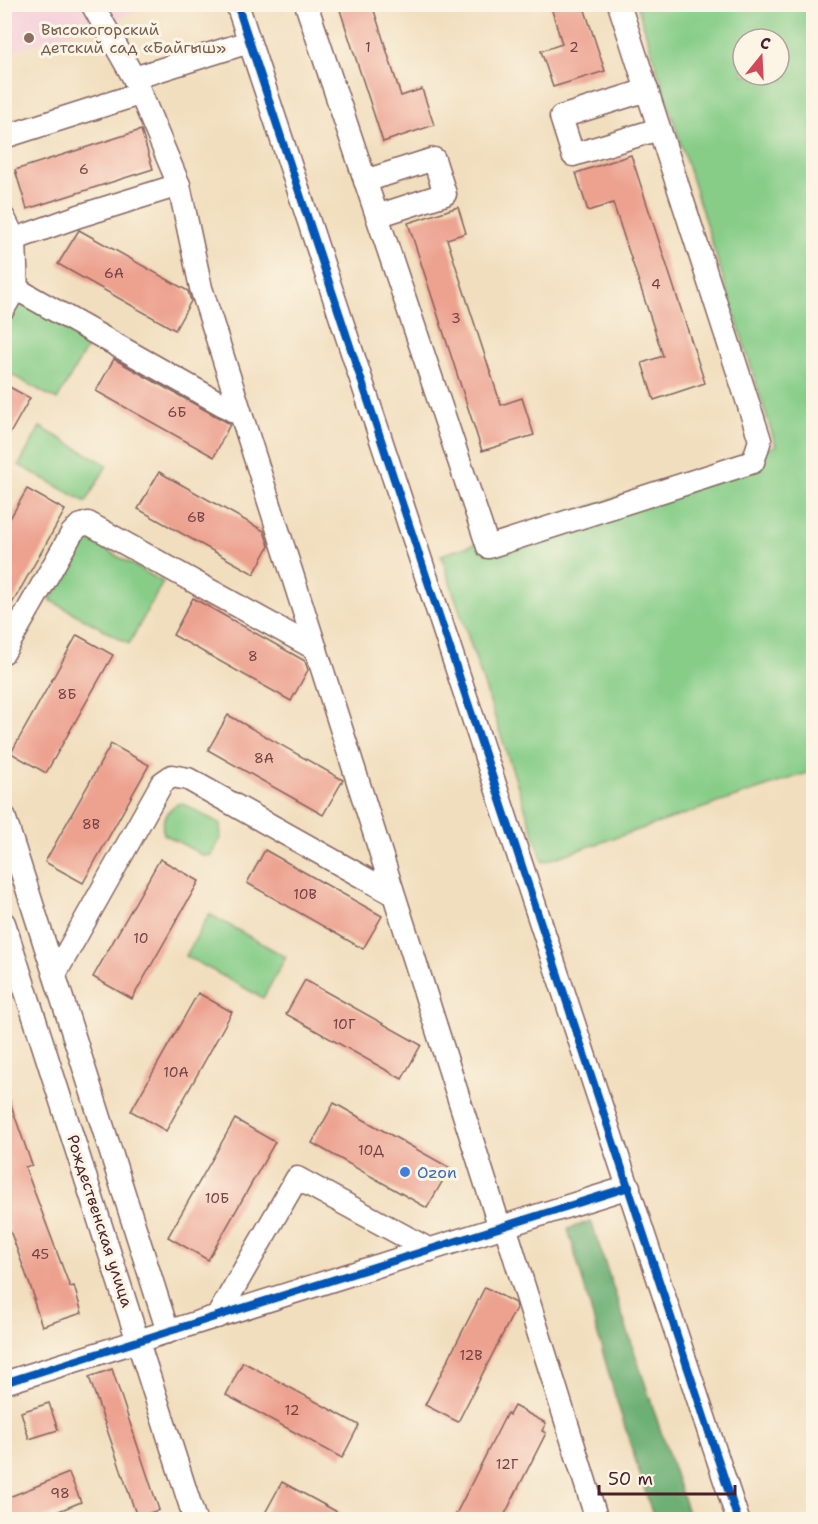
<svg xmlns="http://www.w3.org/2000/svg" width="818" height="1524" font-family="'Shantell Sans',sans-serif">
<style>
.built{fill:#f5cfda}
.green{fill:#87cd88;stroke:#68765a;stroke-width:1.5;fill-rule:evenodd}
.forest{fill:#6db074;stroke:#5c6850;stroke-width:1.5}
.building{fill:#eda290}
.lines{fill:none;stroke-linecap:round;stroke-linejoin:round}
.minor-casing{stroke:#84625e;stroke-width:25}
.minor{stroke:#fff;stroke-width:22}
.cycleway-casing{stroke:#fcf5e5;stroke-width:11}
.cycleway{stroke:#0057b8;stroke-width:8}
.education-dot{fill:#8d6e63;stroke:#fcf5e5;stroke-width:2}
.shop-dot{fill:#3f7fe0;stroke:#fcf5e5;stroke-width:2}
.labels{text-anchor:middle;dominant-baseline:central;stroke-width:6;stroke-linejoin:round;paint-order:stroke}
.number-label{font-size:14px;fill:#734044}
.education-label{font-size:16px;fill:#785e54;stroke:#fcf5e5;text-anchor:start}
.shop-label{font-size:16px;fill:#366cbe;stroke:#fcf5e5;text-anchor:start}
.street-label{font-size:16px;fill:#4a1f2b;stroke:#fcf5e5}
</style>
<rect width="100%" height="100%" fill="#fcf5e5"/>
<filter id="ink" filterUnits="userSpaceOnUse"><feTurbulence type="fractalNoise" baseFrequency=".0167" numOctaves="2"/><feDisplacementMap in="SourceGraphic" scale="12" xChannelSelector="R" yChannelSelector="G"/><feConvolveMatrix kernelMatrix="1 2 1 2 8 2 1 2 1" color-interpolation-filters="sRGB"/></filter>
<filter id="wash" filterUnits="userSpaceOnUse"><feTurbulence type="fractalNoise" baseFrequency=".008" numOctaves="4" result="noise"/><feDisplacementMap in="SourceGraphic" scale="24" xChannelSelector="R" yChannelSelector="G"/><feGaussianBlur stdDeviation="1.35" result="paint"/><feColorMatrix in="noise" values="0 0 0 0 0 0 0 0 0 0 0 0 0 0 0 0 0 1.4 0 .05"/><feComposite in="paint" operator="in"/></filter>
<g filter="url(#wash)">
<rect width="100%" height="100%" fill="#f1debe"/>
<path class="built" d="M5 5H145L146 9 5 54Z"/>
<g class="green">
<path d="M637 5H813V771L543 862 441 555 776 446ZM743 39H779V75H743Z"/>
<path d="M17 299 91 340 57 400 5 371V321Z"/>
<path d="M40 427 107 465 86 502 19 465Z"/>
<path d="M85 538 163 582 129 644 50 600Z"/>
<path d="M182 803 220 824 221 838 211 855 204 856 164 834C159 822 169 805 182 803Z"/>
<path d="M209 914 286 957 263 998 186 956Z"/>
</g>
<path class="forest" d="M591 1221 690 1519H654L614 1392 568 1229Z"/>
<g id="blocks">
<g class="building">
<path d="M338 4H372L401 96 422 89 434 125 383 142Z"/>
<path d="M550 4H583L605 71 553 87 541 51 562 44Z"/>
<path d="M141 130 153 169 27 209 15 170Z"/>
<path d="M631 155 705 383 654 400 642 363 663 356 613 203 588 211 576 173Z"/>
<path d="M458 207 466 233 447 239 501 405 522 398 534 435 482 451 408 223Z"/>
<path d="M79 230 188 291 191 301 175 330 58 264Z"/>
<path d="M114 359 230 424 214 457 96 391Z"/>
<path d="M4 384 30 398 4 444Z"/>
<path d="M159 472 264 531 269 546 254 574 138 509Z"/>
<path d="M27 489 65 510 4 618V529Z"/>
<path d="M193 598 305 661 308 670 291 701 173 635Z"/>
<path d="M77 635 113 655 46 773 11 753Z"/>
<path d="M228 715 343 780 323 815 208 750Z"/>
<path d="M111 744 149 765 83 883 45 862Z"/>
<path d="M265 850 382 916 363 949 247 883Z"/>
<path d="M160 859 199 881 132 999 93 977Z"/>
<path d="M305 980 421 1045 402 1079 286 1014Z"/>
<path d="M198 993 232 1012 166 1131 131 1111Z"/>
<path d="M4 1094H7L32 1165 25 1167 70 1287 74 1286 82 1313 42 1326 33 1299H35L4 1214Z"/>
<path d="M334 1103 450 1168 427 1208 312 1143Z"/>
<path d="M235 1119 275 1142 208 1260 168 1237Z"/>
<path d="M485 1287 515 1303 516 1308 458 1422 425 1405Z"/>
<path d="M243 1362 359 1425 342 1458 226 1395Z"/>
<path d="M112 1369 159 1510 137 1517 89 1377Z"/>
<path d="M49 1403 58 1430 29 1439 21 1412Z"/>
<path d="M514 1406 546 1423 542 1431 546 1433 502 1520H453L507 1413 509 1415Z"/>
<path d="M69 1473 81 1502 37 1520H4V1499Z"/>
<path d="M282 1482 352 1520H273L264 1515Z"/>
</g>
</g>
</g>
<g filter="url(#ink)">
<use href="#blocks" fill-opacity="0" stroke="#84625e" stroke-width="1.5"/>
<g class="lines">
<g class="minor-casing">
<g id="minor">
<path d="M92 4 134 78 179 185 201 288 500 1228"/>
<path d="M237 4 738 1520"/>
<path d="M306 4 488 547 753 462 760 440 619 4"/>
<path d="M134 78 249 42"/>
<path d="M647 90 561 117 573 155 659 129"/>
<path d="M4 137 139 94"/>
<path d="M365 181 434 159 445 194 377 216"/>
<path d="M4 218 15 240 17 292"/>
<path d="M4 243 79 216 179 185"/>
<path d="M4 308 12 294 22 292 241 415"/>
<path d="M4 652 72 533 79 526 88 523 316 649"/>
<path d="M4 816 168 1332"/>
<path d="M4 923 195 1520"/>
<path d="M55 974 162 783 172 776 188 779 393 894"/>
<path d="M505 1226 597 1520"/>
<path d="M217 1317 297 1178 430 1250"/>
<path d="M4 1383 629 1187"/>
</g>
</g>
<use href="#minor" class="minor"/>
<g class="cycleway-casing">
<g id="cycleway">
<path d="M237 4 738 1520"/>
<path d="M4 1383 629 1187"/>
</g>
</g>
<use href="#cycleway" class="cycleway"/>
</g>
</g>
<circle class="education-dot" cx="29" cy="38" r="6"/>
<circle class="shop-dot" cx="405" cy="1172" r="6"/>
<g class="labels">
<g class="number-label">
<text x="368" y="47">1</text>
<text x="574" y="47">2</text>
<text x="84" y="169">6</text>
<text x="114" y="273">6А</text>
<text x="656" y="284">4</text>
<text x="456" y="318">3</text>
<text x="177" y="412">6Б</text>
<text x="196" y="517">6В</text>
<text x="253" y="656">8</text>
<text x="67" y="694">8Б</text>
<text x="264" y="758">8А</text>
<text x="91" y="824">8В</text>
<text x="305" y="894">10В</text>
<text x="141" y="938">10</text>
<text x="344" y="1024">10Г</text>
<text x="176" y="1072">10А</text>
<text x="371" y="1150">10Д</text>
<text x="217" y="1198">10Б</text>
<text x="40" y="1254">45</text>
<text x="471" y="1355">12В</text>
<text x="292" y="1410">12</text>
<text x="507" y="1464">12Г</text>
<text x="60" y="1493">98</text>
</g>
<g class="education-label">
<text x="41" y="29">Высокогорский<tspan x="41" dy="18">детский сад «Байгыш»</tspan></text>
</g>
<g class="shop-label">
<text x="417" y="1172">Ozon</text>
</g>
<g class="street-label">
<text transform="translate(100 1221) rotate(72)">Рождественская улица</text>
</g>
</g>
<rect width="818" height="1524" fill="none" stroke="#fcf5e5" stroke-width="24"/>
<g transform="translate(761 57) rotate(18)"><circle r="28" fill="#fcf5e5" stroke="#b59f9b" stroke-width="1.5"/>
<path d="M0-4.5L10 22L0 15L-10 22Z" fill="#d1495b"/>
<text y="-9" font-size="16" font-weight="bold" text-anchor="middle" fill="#4a1f2b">С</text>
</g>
<path d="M599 1485v9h136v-9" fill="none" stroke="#4a1f2b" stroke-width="3"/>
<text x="608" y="1485" font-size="18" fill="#4a1f2b" stroke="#fcf5e5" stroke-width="4.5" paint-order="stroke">50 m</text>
</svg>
